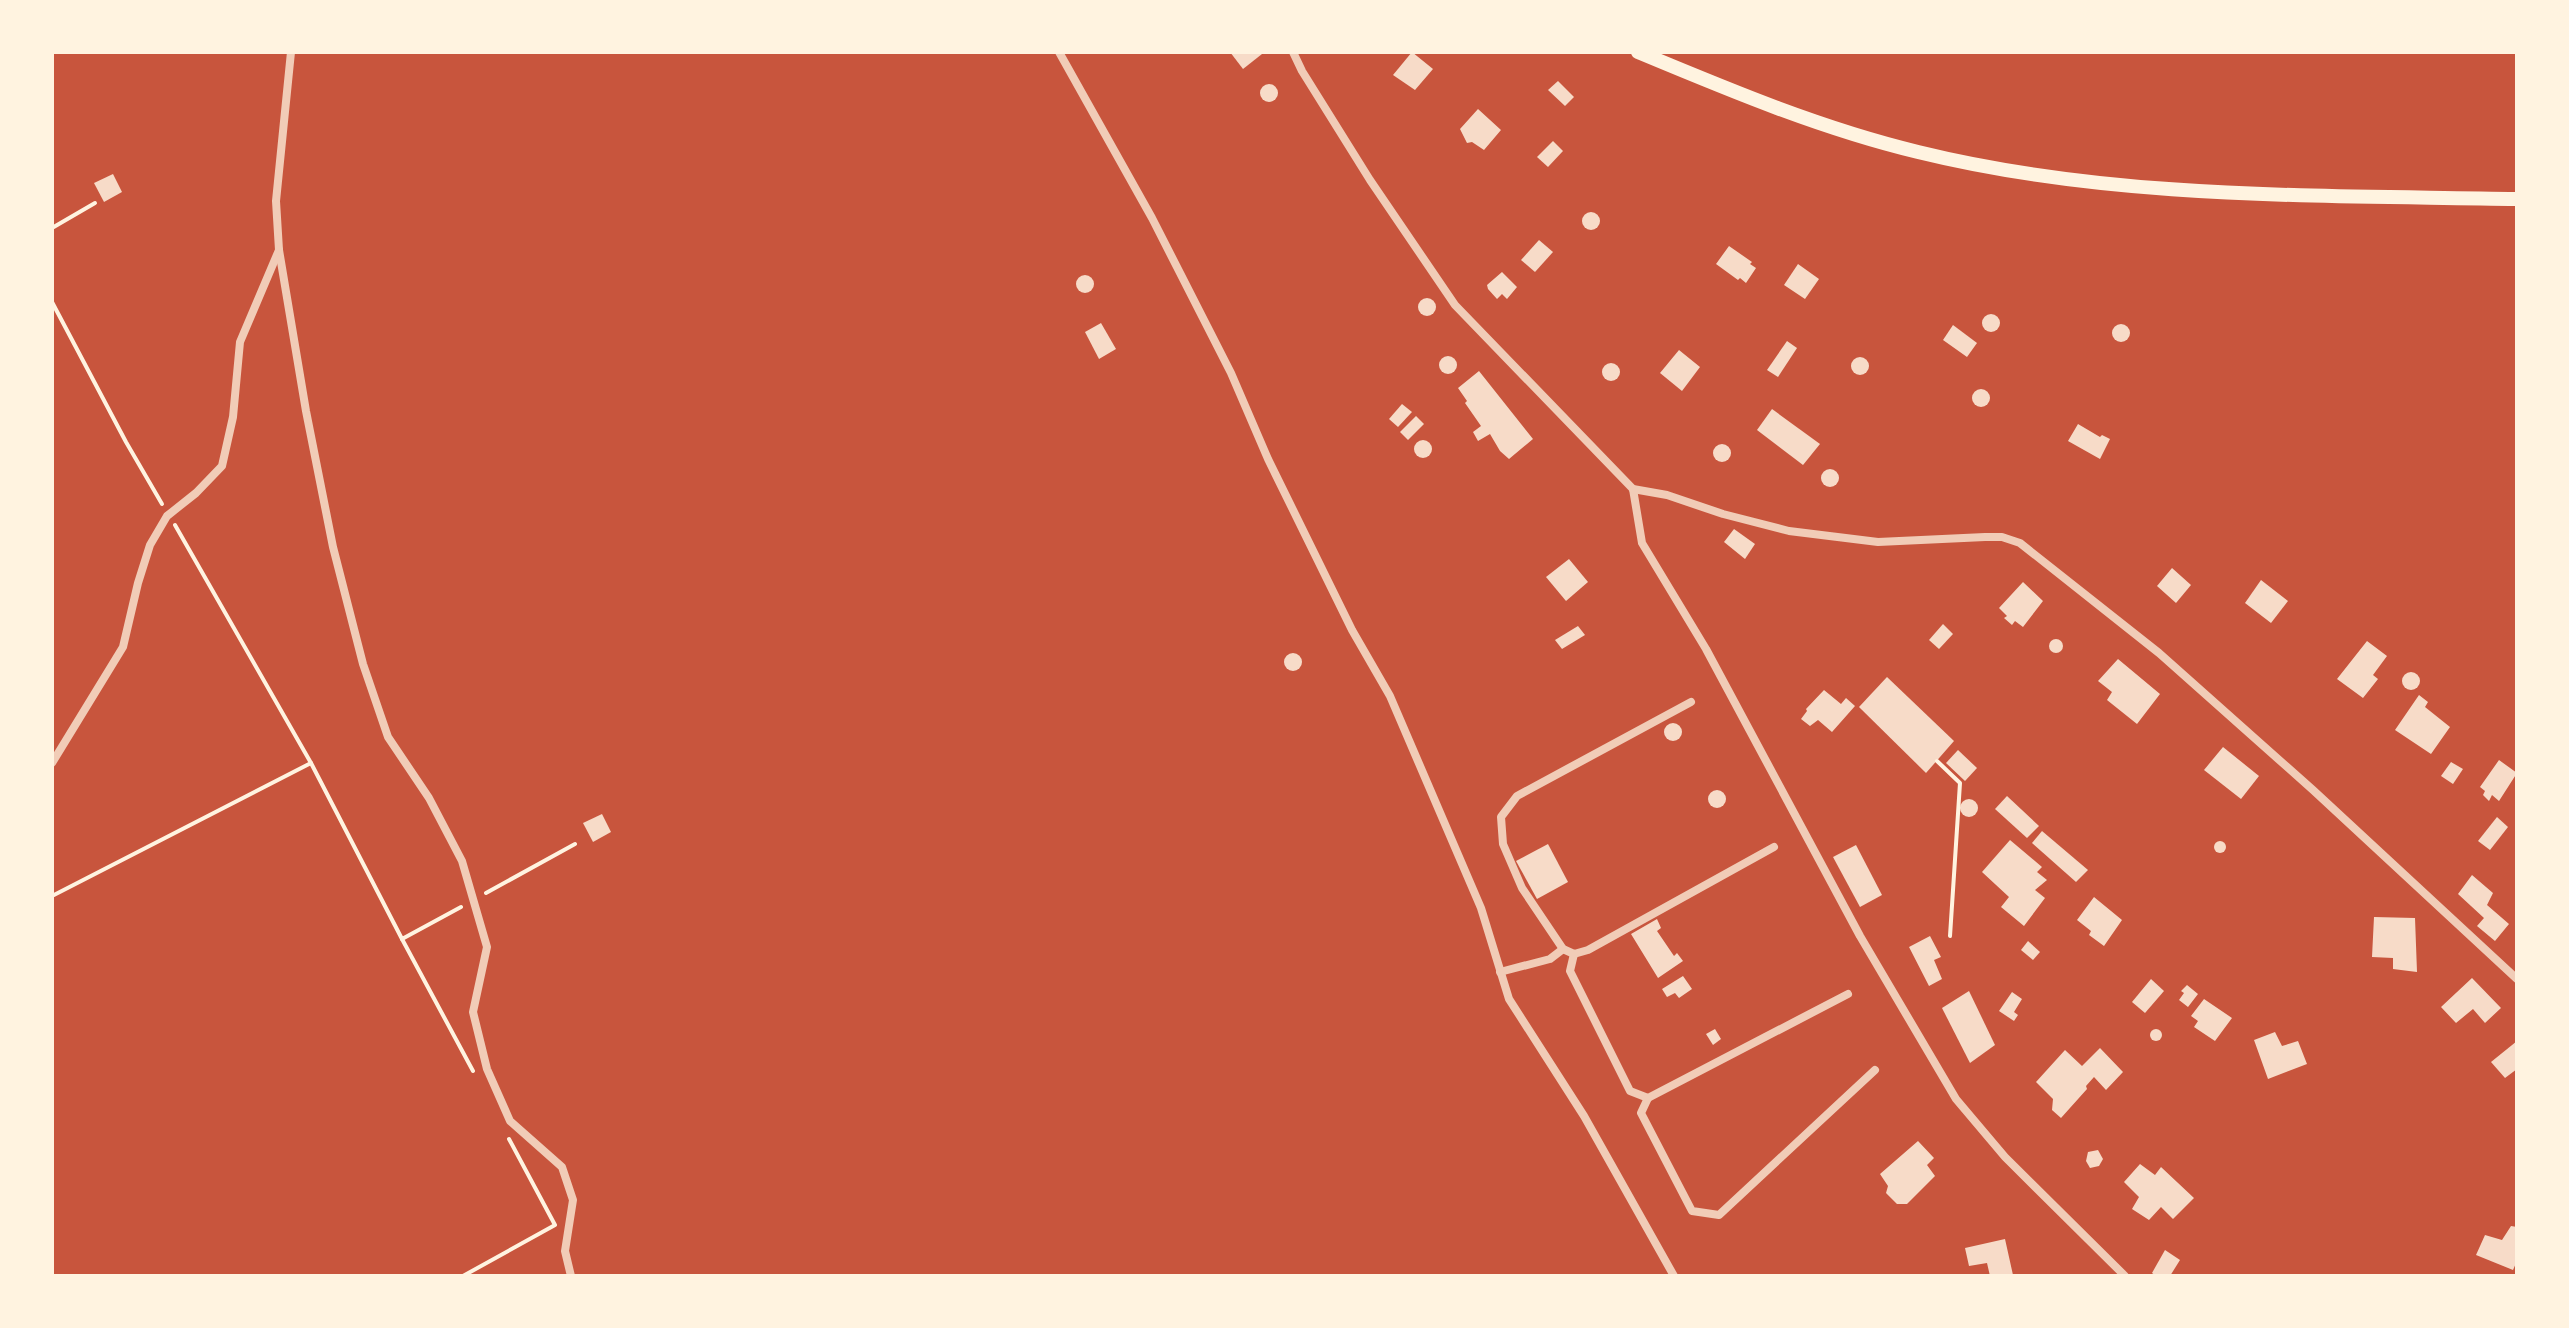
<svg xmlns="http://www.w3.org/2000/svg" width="2569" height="1328" font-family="Mulish,sans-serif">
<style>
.building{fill:#f7dbc8}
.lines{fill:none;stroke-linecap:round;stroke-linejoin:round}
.path{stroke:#fff3e0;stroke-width:4}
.minor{stroke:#f1ccb7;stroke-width:8}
.secondary{stroke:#fff3e0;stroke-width:14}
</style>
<rect width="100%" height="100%" fill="#c8553d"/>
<g class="building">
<path d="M1230 52H1260L1262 54 1243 69Z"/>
<path d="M1412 52 1433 69 1415 90 1393 75Z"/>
<path d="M1558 81 1574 97 1565 106 1548 90Z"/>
<circle cx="1269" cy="93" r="9"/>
<path d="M1478 109 1501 130 1484 150 1472 142 1467 143 1460 129Z"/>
<path d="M1553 141 1563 151 1548 167 1537 157Z"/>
<path d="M113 174 122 192 104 202 94 183Z"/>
<circle cx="1591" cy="221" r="9"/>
<path d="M1539 240 1553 252 1535 272 1521 260Z"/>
<path d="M1729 246 1752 262 1750 264 1756 268 1746 283 1740 278 1738 280 1716 264Z"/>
<path d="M1798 264 1819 279 1805 299 1784 285Z"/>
<path d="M1502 272 1517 287 1507 299 1502 294 1497 299 1488 289 1487 285Z"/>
<circle cx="1085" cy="284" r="9"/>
<circle cx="1427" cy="307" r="9"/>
<circle cx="1991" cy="323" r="9"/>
<path d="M1101 323 1116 349 1099 359 1085 332Z"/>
<circle cx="2121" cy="333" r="9"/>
<path d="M1953 325 1977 343 1967 357 1943 340Z"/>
<path d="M1787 341 1797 348 1778 377 1767 370Z"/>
<path d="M1679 350 1700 367 1682 391 1660 373Z"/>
<circle cx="1448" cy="365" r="9"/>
<circle cx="1860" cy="366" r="9"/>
<circle cx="1611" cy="372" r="9"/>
<path d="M1479 371 1533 439 1509 459 1500 451 1490 434 1478 441 1473 432 1481 426 1465 403 1467 401 1458 388Z"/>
<circle cx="1981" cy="398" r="9"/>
<path d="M1402 404 1412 412 1398 427 1389 419Z"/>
<path d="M1772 409 1820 444 1803 465 1757 430Z"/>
<path d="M1416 416 1424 424 1408 440 1400 432Z"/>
<path d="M2078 424 2100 437 2102 435 2110 439 2100 459 2068 441Z"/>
<circle cx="1423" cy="449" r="9"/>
<circle cx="1722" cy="453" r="9"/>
<circle cx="1830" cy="478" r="9"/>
<path d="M1734 529 1755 544 1745 559 1724 542Z"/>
<path d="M1569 559 1588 582 1566 601 1546 577Z"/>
<path d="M2172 568 2191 585 2176 603 2157 586Z"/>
<path d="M2261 580 2288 601 2271 623 2245 603Z"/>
<path d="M2023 582 2043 601 2023 627 2015 621 2012 625 2004 618 2007 616 1999 608Z"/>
<path d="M1943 624 1953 634 1939 649 1929 640Z"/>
<path d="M1578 626 1585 635 1562 649 1555 640Z"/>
<circle cx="2056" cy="646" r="7"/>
<path d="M2367 641 2387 656 2373 675 2378 679 2363 698 2337 679Z"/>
<circle cx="1293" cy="662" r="9"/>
<path d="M2118 659 2160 694 2137 724 2107 700 2112 692 2098 681Z"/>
<circle cx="2411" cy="681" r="9"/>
<path d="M1887 677 1954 741 1926 773 1859 707Z"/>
<path d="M1824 690 1841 704 1846 698 1855 706 1832 732 1818 720 1810 726 1801 719 1807 711 1806 709Z"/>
<path d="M2419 695 2428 702 2425 707 2450 727 2431 754 2395 730Z"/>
<circle cx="1673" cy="732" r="9"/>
<path d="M2223 747 2259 776 2241 799 2204 770Z"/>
<path d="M1958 750 1977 768 1965 781 1946 763Z"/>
<path d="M2499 760 2517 773 2499 801 2492 795 2489 801 2483 795 2485 791 2480 787Z"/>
<path d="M2451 762 2463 769 2453 784 2441 776Z"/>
<circle cx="1717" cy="799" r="9"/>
<path d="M2007 796 2039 826 2027 838 1995 809Z"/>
<circle cx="1969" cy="808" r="9"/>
<path d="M602 814 611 832 593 842 583 823Z"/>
<path d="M2497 817 2508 827 2490 850 2478 841Z"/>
<path d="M2042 831 2088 870 2076 882 2032 843Z"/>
<path d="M2010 840 2042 867 2037 872 2047 880 2035 890 2045 898 2024 926 2001 907 2009 897 1982 872Z"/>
<circle cx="2220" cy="847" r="6"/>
<path d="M1548 844 1568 882 1537 899 1516 861Z"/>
<path d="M1856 845 1882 895 1860 907 1833 857Z"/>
<path d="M2472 875 2493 893 2487 905 2509 924 2495 941 2477 926 2484 918 2458 894Z"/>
<path d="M2094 897 2122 920 2104 946 2089 935 2091 931 2077 920Z"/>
<path d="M2374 917 2415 918 2417 972 2393 969V958L2372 957Z"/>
<path d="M1657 919 1661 928 1657 931 1674 956 1677 953 1683 961 1658 978 1631 934Z"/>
<path d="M1930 936 1941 957 1934 960 1942 979 1929 986 1909 947Z"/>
<path d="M2028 941 2040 952 2033 960 2021 950Z"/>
<path d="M1683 976 1692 989 1679 998 1675 993 1667 997 1662 989Z"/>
<path d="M2472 978 2501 1008 2485 1023 2473 1009 2456 1023 2441 1007Z"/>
<path d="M2151 979 2164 991 2145 1013 2132 1002Z"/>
<path d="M2187 985 2198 994 2188 1007 2179 1000 2184 993 2181 991Z"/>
<path d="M1969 991 1995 1045 1970 1063 1942 1008Z"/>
<path d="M2012 992 2022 999 2014 1012 2018 1015 2014 1021 1999 1011Z"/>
<path d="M2204 999 2232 1018 2215 1041 2194 1027 2198 1021 2191 1016Z"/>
<path d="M1715 1029 1721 1039 1713 1045 1706 1034Z"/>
<circle cx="2156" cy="1035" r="6"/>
<path d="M2275 1032 2282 1046 2298 1041 2307 1064 2268 1079 2254 1040Z"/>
<path d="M2517 1041V1069L2505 1078 2491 1062Z"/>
<path d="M2100 1048 2123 1072 2106 1090 2094 1077 2086 1086 2087 1089 2061 1118 2052 1110 2053 1099 2036 1082 2065 1050 2082 1066Z"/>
<path d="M1918 1141 1934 1158 1927 1165 1935 1176 1907 1204H1897L1886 1193 1888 1186 1880 1174Z"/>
<path d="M2098 1150 2103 1159 2099 1166 2090 1168 2086 1161 2088 1152Z"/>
<path d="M2140 1164 2155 1175 2161 1167 2194 1198 2173 1219 2161 1207 2149 1220 2132 1209 2139 1197 2124 1182Z"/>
<path d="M2511 1226 2517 1227V1261L2513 1270 2476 1255 2485 1235 2502 1240Z"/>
<path d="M2005 1239 2013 1275 1990 1276 1987 1263 1969 1266 1965 1248Z"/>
<path d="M2165 1250 2180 1260 2170 1276H2156L2152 1273Z"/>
</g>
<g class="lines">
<g class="path">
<path d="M52 228 95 203"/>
<path d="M52 302 126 442 162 504"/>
<path d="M1937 761 1960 783 1950 936"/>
<path d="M311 763 402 939 461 907"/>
<path d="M486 893 575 844"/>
<path d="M52 896 311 763 175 525"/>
<path d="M402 939 473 1071"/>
<path d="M463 1276 555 1225 509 1139"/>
</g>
<g class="minor">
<path d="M1059 52 1152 218 1231 373 1268 459 1352 630 1390 696 1481 908 1509 999 1584 1116 1674 1276"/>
<path d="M1293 52 1302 71 1370 180 1455 305 1633 489 1642 543 1706 649 1860 936 1956 1099 2005 1157 2125 1276"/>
<path d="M279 250 306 411 333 547 363 664 388 737 429 798 462 861 487 947 473 1012 487 1069 510 1121 562 1167 573 1200 565 1251 571 1276"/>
<path d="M1633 489 1667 495 1723 514 1789 531 1878 542 1985 537H2002L2020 543 2159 653 2313 790 2517 979"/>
<path d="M1691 702 1517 796 1501 817 1503 844 1522 888 1563 949 1574 954 1588 950 1774 847"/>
<path d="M52 763 123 647 138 583 150 545 167 516 196 493 222 466 233 417 240 342 279 250 276 201 291 52"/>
<path d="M1574 954 1570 971 1630 1091 1648 1098 1848 994"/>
<path d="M1500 972 1550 959 1563 949"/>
<path d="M1648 1098 1641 1113 1692 1211 1719 1215 1875 1070"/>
</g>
<path class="secondary" d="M1638 52C1729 90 1822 129 1918 152 2113 200 2318 195 2517 199"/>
</g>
<rect width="2569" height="1328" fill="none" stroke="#fff3e0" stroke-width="108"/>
</svg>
